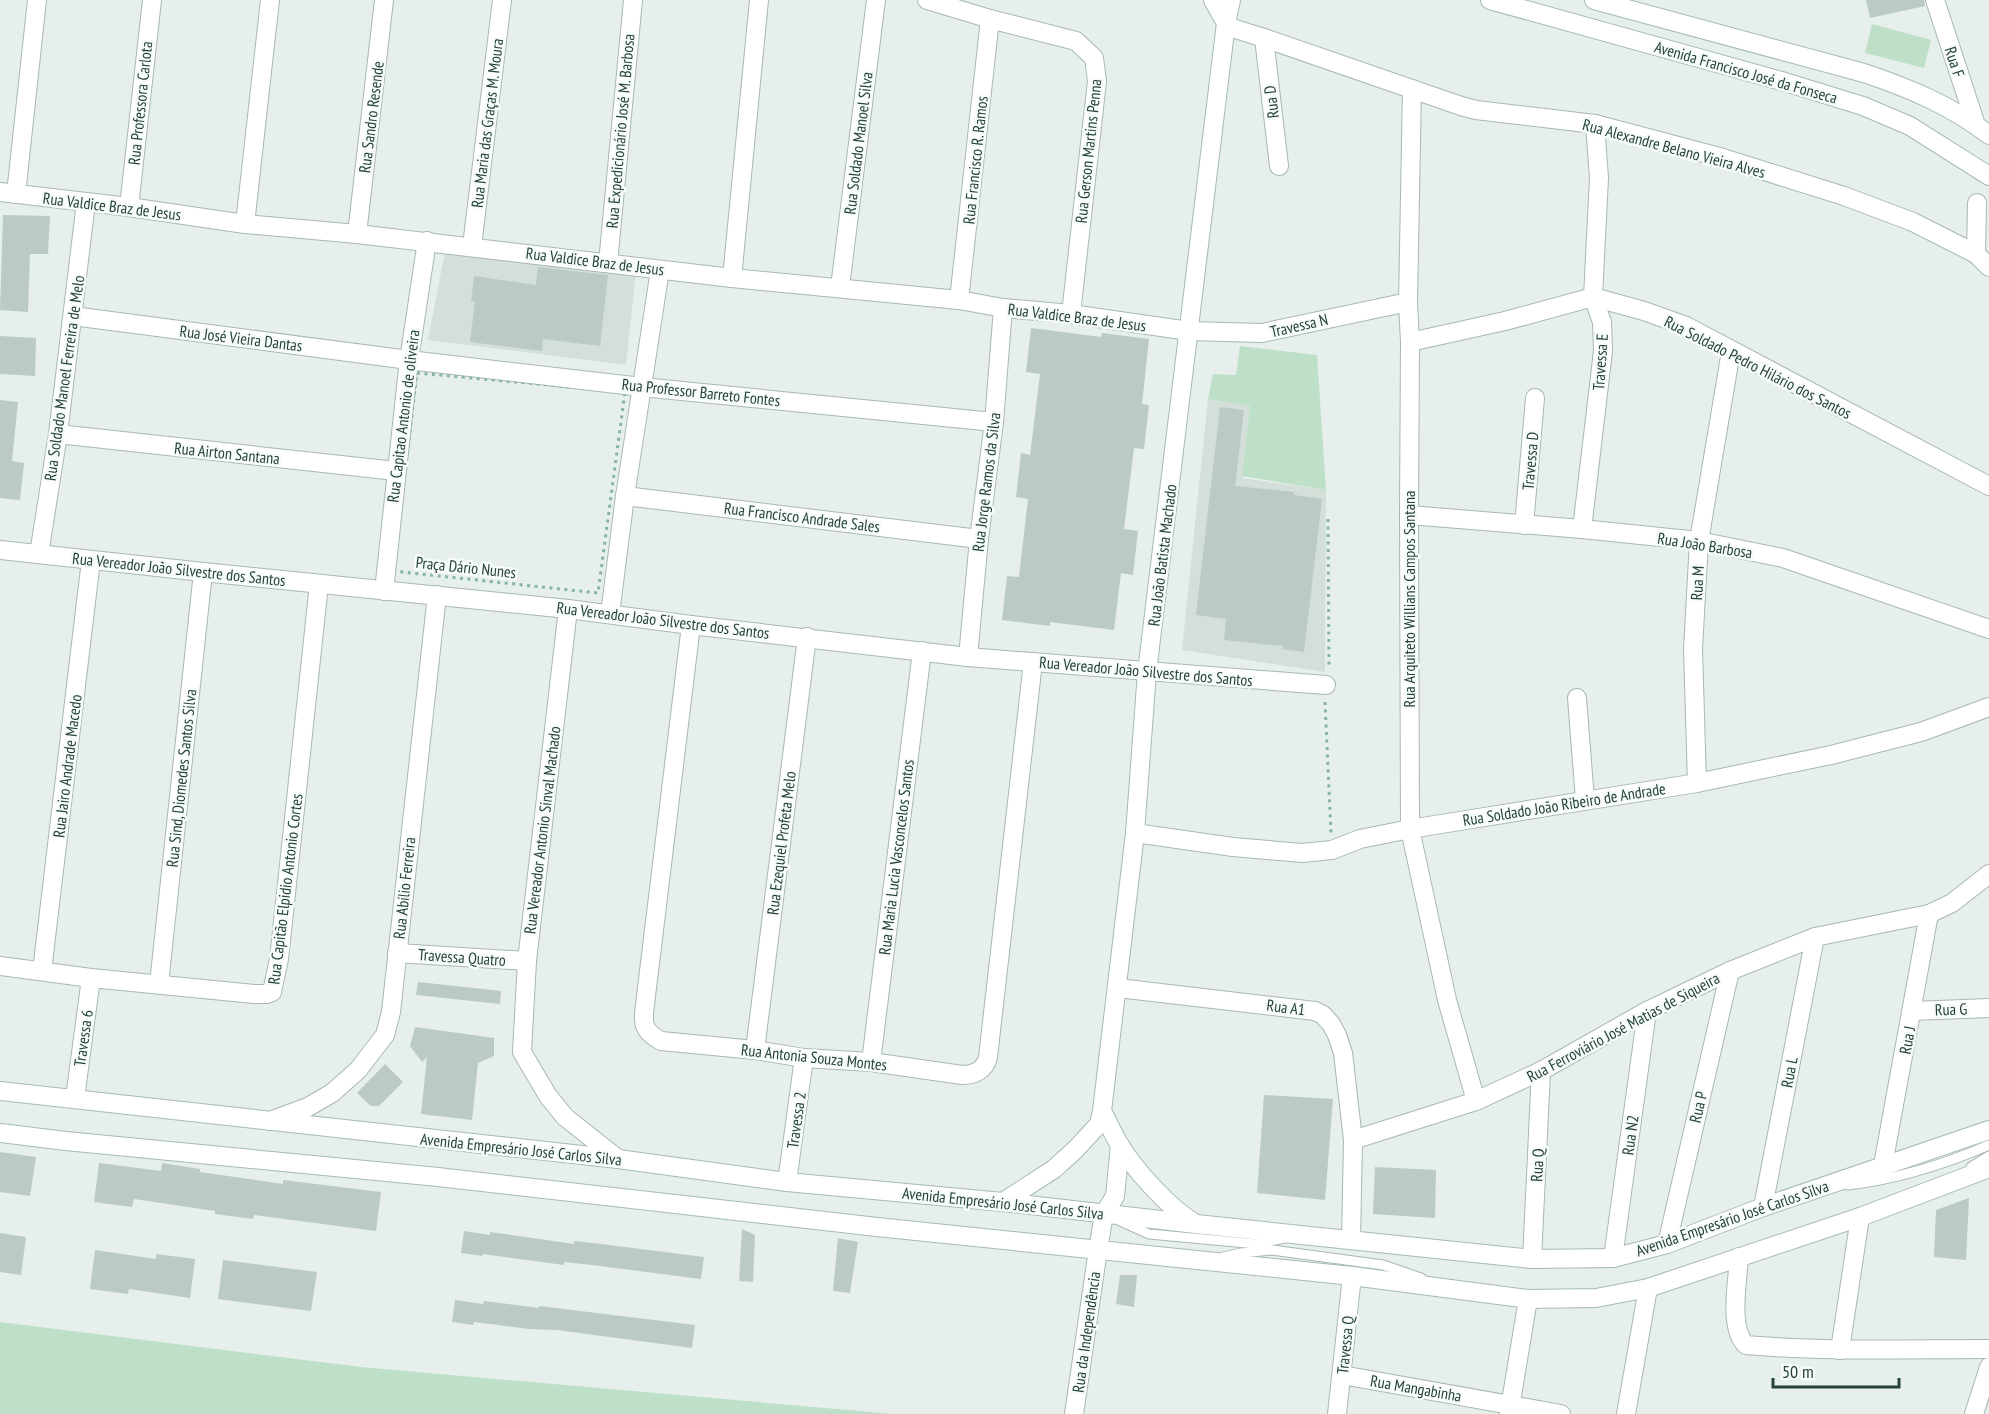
<svg xmlns="http://www.w3.org/2000/svg" width="1989" height="1414" font-family="'PT Sans Narrow',sans-serif">
<style>
.built{fill:#d4dfda}
.green{fill:#bfe0c8}
.building{fill:#bbcac4}
.lines{fill:none;stroke-linecap:round;stroke-linejoin:round}
.lane-casing{stroke:#a8b8b2;stroke-width:11}
.street-casing{stroke:#a8b8b2;stroke-width:20}
.secondary-casing{stroke:#a4bbb3;stroke-width:20}
.path{stroke:#86b3a5;stroke-width:3;stroke-dasharray:3 4.5;stroke-linecap:butt}
.lane{stroke:#fff;stroke-width:9}
.street{stroke:#fff;stroke-width:18}
.secondary{stroke:#fff;stroke-width:18}
.labels{text-anchor:middle;dominant-baseline:central;stroke-width:5;stroke-linejoin:round;paint-order:stroke}
.street-label{font-size:16px;fill:#24423a;stroke:#f7fbf9}
</style>
<rect width="100%" height="100%" fill="#e6efeb"/>
<g class="built">
<path d="M445 251 636 272 626 365 428 340Z"/>
<path d="M1208 399 1250 406 1242 478 1326 490 1325 672 1182 650Z"/>
</g>
<g class="green">
<path d="M1872 24 1931 40 1924 68 1865 53Z"/>
<path d="M1240 346 1317 355 1326 490 1242 476 1250 406 1208 399 1213 374 1236 375Z"/>
<path d="M0 1322 361 1367 893 1414H0Z"/>
</g>
<g class="building">
<path d="M1866 0H1924L1925 6 1870 18Z"/>
<path d="M3 215 50 216 48 254H30L28 312 0 310Z"/>
<path d="M538 267 608 275 600 346 543 339 542 351 470 342 475 302H471L474 276 536 285Z"/>
<path d="M1031 328 1101 337 1102 333 1149 339 1142 404 1149 405 1144 449 1134 448 1124 529 1138 531 1133 575 1121 573 1114 630 1050 622V626L1002 620 1007 576 1019 577 1028 499 1016 497 1021 453 1030 455 1040 374 1026 372Z"/>
<path d="M0 336 36 338 35 376 0 374Z"/>
<path d="M0 400 18 402 12 461 24 463 20 500 0 498Z"/>
<path d="M1220 407 1244 410 1235 486 1294 492V495L1322 499 1304 652 1282 649 1283 646 1224 640 1226 619 1196 615Z"/>
<path d="M418 982 501 991 500 1004 416 995Z"/>
<path d="M415 1027 494 1038V1056L478 1063 472 1120 421 1114 427 1057 422 1062 410 1046Z"/>
<path d="M385 1064 403 1082 379 1106H371L357 1093Z"/>
<path d="M1264 1095 1333 1099 1325 1200 1257 1193Z"/>
<path d="M0 1152 36 1157 30 1196 0 1192Z"/>
<path d="M99 1163 161 1171 162 1163 200 1169V1172L283 1184V1180L381 1192 376 1231 254 1215 253 1219 215 1214V1211L134 1199 132 1207 94 1202Z"/>
<path d="M1375 1167 1436 1170 1435 1218 1373 1214Z"/>
<path d="M1969 1198 1966 1260 1934 1257 1936 1210Z"/>
<path d="M742 1229 755 1235 753 1282 739 1281Z"/>
<path d="M464 1231 490 1235V1232L574 1244V1241L601 1244 704 1257 701 1279 592 1265 564 1262V1265L483 1254 482 1256 461 1253Z"/>
<path d="M0 1233 26 1237 21 1275 0 1272Z"/>
<path d="M838 1238 858 1242 850 1293 833 1291Z"/>
<path d="M95 1250 156 1259V1254L195 1259 190 1298 129 1289 128 1294 90 1289Z"/>
<path d="M223 1260 317 1272 311 1311 218 1299Z"/>
<path d="M1120 1275H1137L1134 1307 1116 1304Z"/>
<path d="M455 1300 483 1304 484 1301 539 1308V1306L564 1309 695 1325 692 1348 557 1330 529 1329 474 1322 473 1325 452 1322Z"/>
</g>
<g class="lines">
<g class="lane-casing">
<g id="lane">
<path d="M1971 1167 1989 1156"/>
<path d="M1848 1185C1898 1179 1943 1165 1989 1145"/>
<path d="M1120 1221 1149 1234 1257 1244 1285 1238"/>
<path d="M1223 1257 1241 1253 1272 1250 1383 1265 1421 1278"/>
</g>
</g>
<g class="street-casing">
<g id="street">
<path d="M927 0 990 19 1076 41 1094 58 1097 81 1071 314"/>
<path d="M1935 0 1976 125"/>
<path d="M1226 26 1264 38 1461 106 1476 110 1595 124 1723 158 1844 196 1913 222 1976 254"/>
<path d="M1264 38 1279 166"/>
<path d="M1412 89 1408 302 1410 342 1409 515 1410 829 1447 1000 1476 1101"/>
<path d="M0 192 129 207 245 224 357 234 732 278 959 300 1003 308 1071 314 1189 331 1262 333 1408 302"/>
<path d="M16 194 37 0"/>
<path d="M1977 203 1976 254 1989 267"/>
<path d="M129 207 152 0"/>
<path d="M245 224 270 0"/>
<path d="M357 234 384 0"/>
<path d="M472 246 502 0"/>
<path d="M608 263 633 0"/>
<path d="M732 278 759 0"/>
<path d="M840 287 876 0"/>
<path d="M959 300 990 19"/>
<path d="M73 316 409 360 642 387 994 422"/>
<path d="M1410 342 1505 321 1593 297 1644 311 1686 326 1989 486"/>
<path d="M58 434 396 471"/>
<path d="M625 496 979 539"/>
<path d="M1409 515 1582 529 1699 541 1783 558 1989 629"/>
<path d="M1524 525 1535 398"/>
<path d="M1582 529 1603 351 1602 322 1593 297 1599 178 1595 124"/>
<path d="M0 550 203 572 568 609 691 625 968 657 1326 685"/>
<path d="M39 554 58 434 86 202"/>
<path d="M384 591 409 360 427 241"/>
<path d="M568 609 527 961 522 1052 548 1096 565 1117 618 1159"/>
<path d="M610 614 625 496 660 270"/>
<path d="M691 625 646 996C644 1018 638 1029 661 1041L755 1050 804 1058 871 1062 962 1075C975 1075 985 1070 988 1057L1033 662"/>
<path d="M968 657 979 539 994 422 1003 308"/>
<path d="M1577 698 1585 800"/>
<path d="M1697 783 1693 649 1699 541 1731 351"/>
<path d="M1135 833 1233 847 1302 853 1332 850 1360 839 1410 829 1697 783 1831 755 1921 732 1989 707"/>
<path d="M397 953 527 961"/>
<path d="M0 966 91 978 254 994H267L272 992 279 959 319 584"/>
<path d="M42 971 91 560"/>
<path d="M159 984 203 572"/>
<path d="M1118 988 1315 1011 1323 1015 1331 1024 1337 1035 1343 1053 1353 1140 1351 1240"/>
<path d="M1912 1011 1989 1008"/>
<path d="M755 1050 807 637"/>
<path d="M871 1062 922 651"/>
<path d="M75 1098 91 978"/>
<path d="M270 1121 308 1107 332 1093 358 1070 385 1035 391 1012 437 595"/>
<path d="M1353 1140 1476 1101 1541 1071 1647 1011 1730 971 1815 937 1929 914 1952 903 1989 874"/>
<path d="M1883 1165 1929 914"/>
<path d="M787 1182 804 1058"/>
<path d="M1763 1207 1815 937"/>
<path d="M1667 1244 1730 971"/>
<path d="M1739 1257C1738 1280 1728 1328 1746 1345 1827 1352 1908 1349 1989 1349"/>
<path d="M1613 1258 1647 1011"/>
<path d="M1532 1259 1541 1071"/>
<path d="M1840 1350 1860 1217"/>
<path d="M1342 1375 1561 1414"/>
<path d="M1074 1414 1098 1250"/>
<path d="M1337 1414 1352 1276"/>
<path d="M1509 1414 1528 1299"/>
<path d="M1626 1414 1648 1288"/>
<path d="M1974 1414 1989 1367"/>
</g>
</g>
<g class="secondary-casing">
<g id="secondary">
<path d="M1213 0 1226 23"/>
<path d="M1490 0 1785 82 1863 106 1910 126 1989 176"/>
<path d="M1594 0 1864 73C1909 88 1952 106 1989 135"/>
<path d="M0 1091 618 1159 787 1182 1003 1202 1196 1224 1532 1259 1613 1258 1667 1244 1763 1207 1989 1130"/>
<path d="M1102 1111C1108 1122 1113 1134 1119 1144 1134 1169 1168 1207 1193 1222"/>
<path d="M0 1133 66 1141 438 1177 877 1227 1352 1276 1528 1299 1596 1298 1648 1288 1860 1217 1989 1168"/>
<path d="M1003 1202 1054 1169 1076 1149 1099 1124 1102 1111 1135 833 1147 672 1226 23 1231 0"/>
<path d="M1098 1250 1104 1214 1115 1196 1120 1145"/>
</g>
</g>
<g class="path">
<path d="M417 373 625 392 598 593 393 571Z"/>
<path d="M1328 519 1329 669"/>
<path d="M1325 702 1331 833"/>
</g>
<use href="#lane" class="lane"/>
<use href="#street" class="street"/>
<use href="#secondary" class="secondary"/>
</g>
<g class="labels">
<g class="street-label">
<text transform="translate(1955 62) rotate(72)">Rua F</text>
<text transform="translate(1746 72) rotate(16)">Avenida Francisco José da Fonseca</text>
<text transform="translate(1271 102) rotate(-97)">Rua D</text>
<text transform="translate(140 103) rotate(-84)">Rua Professora Carlota</text>
<text transform="translate(371 117) rotate(-83)">Rua Sandro Resende</text>
<text transform="translate(487 123) rotate(-83)">Rua Maria das Graças M. Moura</text>
<text transform="translate(620 131) rotate(-85)">Rua Expedicionário José M. Barbosa</text>
<text transform="translate(858 143) rotate(-83)">Rua Soldado Manoel Silva</text>
<text transform="translate(1674 148) rotate(15)">Rua Alexandre Belano Vieira Alves</text>
<text transform="translate(1088 151) rotate(-84)">Rua Gerson Martins Penna</text>
<text transform="translate(975 160) rotate(-84)">Rua Francisco R. Ramos</text>
<text transform="translate(112 206) rotate(7)">Rua Valdice Braz de Jesus</text>
<text transform="translate(595 261) rotate(7)">Rua Valdice Braz de Jesus</text>
<text transform="translate(1077 317) rotate(7)">Rua Valdice Braz de Jesus</text>
<text transform="translate(1299 325) rotate(-13)">Travessa N</text>
<text transform="translate(241 338) rotate(7)">Rua José Vieira Dantas</text>
<text transform="translate(1600 362) rotate(-86)">Travessa E</text>
<text transform="translate(1758 367) rotate(27)">Rua Soldado Pedro Hilário dos Santos</text>
<text transform="translate(64 378) rotate(-82)">Rua Soldado Manoel Ferreira de Melo</text>
<text transform="translate(701 392) rotate(6)">Rua Professor Barreto Fontes</text>
<text transform="translate(403 416) rotate(-83)">Rua Capitao Antonio de oliveira</text>
<text transform="translate(227 453) rotate(6)">Rua Airton Santana</text>
<text transform="translate(1530 461) rotate(-85)">Travessa D</text>
<text transform="translate(986 482) rotate(-83)">Rua Jorge Ramos da Silva</text>
<text transform="translate(802 517) rotate(7)">Rua Francisco Andrade Sales</text>
<text transform="translate(1705 545) rotate(9)">Rua João Barbosa</text>
<text transform="translate(1162 555) rotate(-83)">Rua João Batista Machado</text>
<text transform="translate(466 567) rotate(6)">Praça Dário Nunes</text>
<text transform="translate(179 569) rotate(6)">Rua Vereador João Silvestre dos Santos</text>
<text transform="translate(1697 583) rotate(-87)">Rua M</text>
<text transform="translate(1409 599) rotate(-90)">Rua Arquiteto Willians Campos Santana</text>
<text transform="translate(663 620) rotate(7)">Rua Vereador João Silvestre dos Santos</text>
<text transform="translate(1146 671) rotate(5)">Rua Vereador João Silvestre dos Santos</text>
<text transform="translate(67 766) rotate(-83)">Rua Jairo Andrade Macedo</text>
<text transform="translate(181 778) rotate(-84)">Rua Sind, Diomedes Santos Silva</text>
<text transform="translate(1564 804) rotate(-9)">Rua Soldado João Ribeiro de Andrade</text>
<text transform="translate(542 830) rotate(-83)">Rua Vereador Antonio Sinval Machado</text>
<text transform="translate(781 843) rotate(-83)">Rua Ezequiel Profeta Melo</text>
<text transform="translate(896 857) rotate(-83)">Rua Maria Lucia Vasconcelos Santos</text>
<text transform="translate(404 888) rotate(-84)">Rua Abílio Ferreira</text>
<text transform="translate(285 889) rotate(-83)">Rua Capitão Elpidio Antonio Cortes</text>
<text transform="translate(462 957) rotate(4)">Travessa Quatro</text>
<text transform="translate(1286 1007) rotate(7)">Rua A1</text>
<text transform="translate(1951 1009) rotate(-2)">Rua G</text>
<text transform="translate(1623 1027) rotate(-28)">Rua Ferroviário José Matias de Siqueira</text>
<text transform="translate(83 1038) rotate(-82)">Travessa 6</text>
<text transform="translate(1907 1040) rotate(-79)">Rua J</text>
<text transform="translate(814 1057) rotate(6)">Rua Antonia Souza Montes</text>
<text transform="translate(1789 1072) rotate(-79)">Rua L</text>
<text transform="translate(1698 1107) rotate(-77)">Rua P</text>
<text transform="translate(796 1120) rotate(-82)">Travessa 2</text>
<text transform="translate(1630 1135) rotate(-82)">Rua N2</text>
<text transform="translate(521 1149) rotate(6)">Avenida Empresário José Carlos Silva</text>
<text transform="translate(1537 1165) rotate(-87)">Rua Q</text>
<text transform="translate(1003 1203) rotate(6)">Avenida Empresário José Carlos Silva</text>
<text transform="translate(1732 1218) rotate(-19)">Avenida Empresário José Carlos Silva</text>
<text transform="translate(1086 1332) rotate(-82)">Rua da Independência</text>
<text transform="translate(1345 1345) rotate(-84)">Travessa Q</text>
<text transform="translate(1416 1388) rotate(10)">Rua Mangabinha</text>
</g>
</g>
<path d="M1773 1378v9h126v-9" fill="none" stroke="#24423a" stroke-width="3"/>
<text x="1782" y="1378" font-size="18" fill="#24423a" stroke="#f7fbf9" stroke-width="4.5" paint-order="stroke">50 m</text>
</svg>
